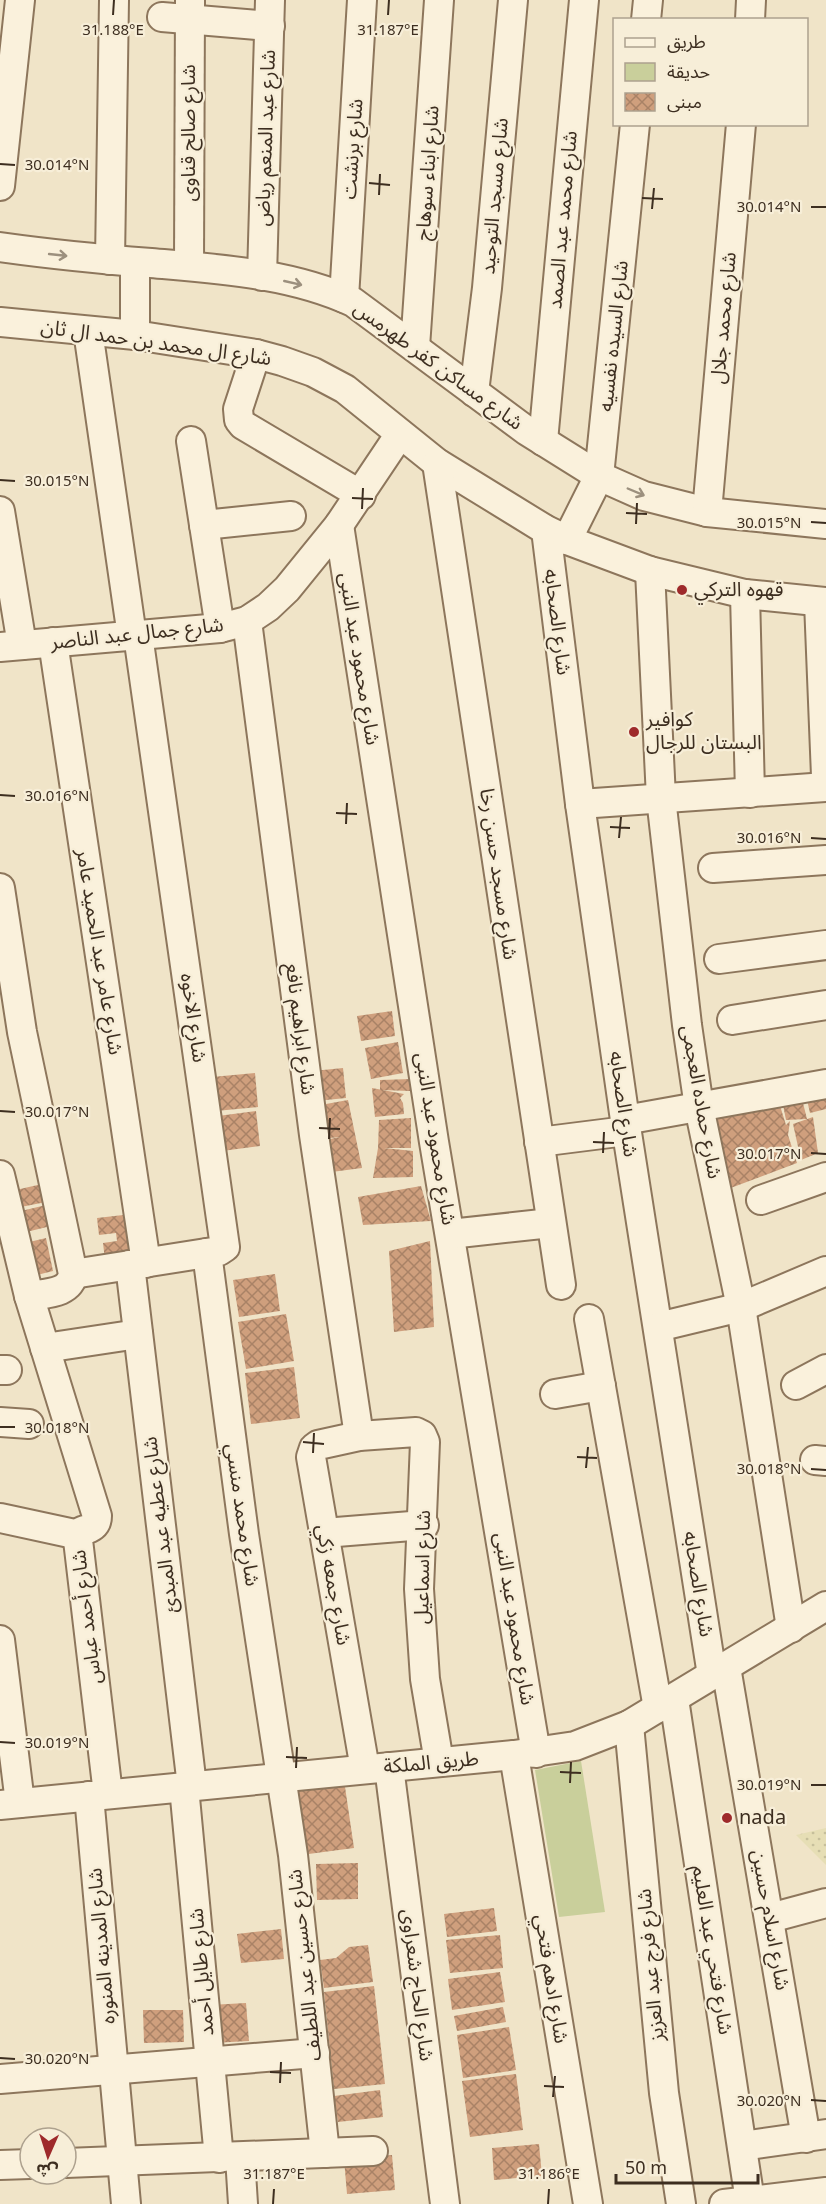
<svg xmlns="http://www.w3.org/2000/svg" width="826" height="2204" font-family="Georgia,'Noto Sans Arabic',serif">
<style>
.farmland{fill:url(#farmland-dots)}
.green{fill:#c9cf9b}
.building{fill:url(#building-cross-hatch)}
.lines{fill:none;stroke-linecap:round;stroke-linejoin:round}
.minor-casing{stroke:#8d765c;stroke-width:32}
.minor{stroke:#faf1dc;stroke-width:28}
.oneway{stroke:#9c907e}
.ticks{fill:none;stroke:#3d2e20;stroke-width:2}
.poi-dot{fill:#9e2a2b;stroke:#f7eed8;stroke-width:2}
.labels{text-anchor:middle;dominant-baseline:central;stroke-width:4.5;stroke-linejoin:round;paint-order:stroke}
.street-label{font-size:20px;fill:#3d2e20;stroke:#f7eed8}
.poi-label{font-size:20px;fill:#3d2e20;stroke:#f7eed8;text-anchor:start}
.ticks-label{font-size:15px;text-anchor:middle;fill:#3d2e20;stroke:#f7eed8;stroke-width:4.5;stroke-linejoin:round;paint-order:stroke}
</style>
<defs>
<pattern id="farmland-dots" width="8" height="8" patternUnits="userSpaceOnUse" patternTransform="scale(1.5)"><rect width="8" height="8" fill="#e6deb5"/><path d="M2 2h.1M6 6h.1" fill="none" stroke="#c6bf9b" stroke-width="1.8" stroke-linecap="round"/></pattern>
<pattern id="building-cross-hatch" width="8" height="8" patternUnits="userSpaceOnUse" patternTransform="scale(1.5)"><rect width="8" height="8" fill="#cf9f7d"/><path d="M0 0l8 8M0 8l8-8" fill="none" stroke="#a98266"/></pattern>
</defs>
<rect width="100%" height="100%" fill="#f0e4c8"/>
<path class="farmland" d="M826 1828V1865L796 1835Z"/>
<path class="green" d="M581 1761 605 1912 559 1917 535 1770Z"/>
<g class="building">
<path d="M392 1011 395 1036 361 1041 357 1016Z"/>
<path d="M398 1042 403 1073 371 1079 365 1048Z"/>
<path d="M343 1068 346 1098 316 1101 313 1071Z"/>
<path d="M255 1073 258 1107 216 1111 212 1077Z"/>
<path d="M411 1079 410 1091 380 1090V1080Z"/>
<path d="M372 1088 404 1094 400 1098 403 1103 404 1114 375 1117Z"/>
<path d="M800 1091 807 1119 786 1120 781 1095Z"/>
<path d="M805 1091H826V1109L810 1113Z"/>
<path d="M777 1096 786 1125 790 1121 788 1135 797 1163 728 1189 705 1114Z"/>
<path d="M348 1100 362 1168 324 1173 320 1141 340 1137 321 1139 315 1106Z"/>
<path d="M256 1111 260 1146 222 1151 218 1116Z"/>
<path d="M813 1117 818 1153 801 1160 793 1124Z"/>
<path d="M411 1118V1148H384L413 1151V1177L373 1178 378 1148 379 1120Z"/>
<path d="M42 1184 46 1202 11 1209 7 1192Z"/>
<path d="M421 1186 431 1221 363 1225 358 1197Z"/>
<path d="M46 1205 51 1226 18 1234 13 1213Z"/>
<path d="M132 1214 137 1256 105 1260 103 1243 117 1241 116 1233 99 1235 97 1218Z"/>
<path d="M46 1238 53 1271 29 1277 21 1244Z"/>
<path d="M430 1241 434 1327 394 1332 389 1251Z"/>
<path d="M275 1274 280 1311 239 1317 233 1280Z"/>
<path d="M286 1314 294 1361 246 1369 238 1322Z"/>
<path d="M294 1367 300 1418 251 1424 245 1373Z"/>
<path d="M344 1780 354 1848 301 1855 292 1787Z"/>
<path d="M358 1863V1899L317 1900 316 1864Z"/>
<path d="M494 1908 497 1931 447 1937 444 1914Z"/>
<path d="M281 1929 284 1959 241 1963 237 1934Z"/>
<path d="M500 1935 503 1968 450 1973 446 1940Z"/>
<path d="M368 1945 373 1982 324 1988 320 1960 336 1958 349 1947Z"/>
<path d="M500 1972 505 2002 452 2010 448 1979Z"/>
<path d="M374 1986 385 2084 334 2089 324 1992Z"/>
<path d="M246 2003 249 2041 212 2043 210 2005Z"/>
<path d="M503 2007 506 2022 457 2031 454 2016Z"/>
<path d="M143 2010H183L184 2042 144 2043Z"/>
<path d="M509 2027 516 2070 463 2078 457 2035Z"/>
<path d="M516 2074 523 2130 470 2137 462 2081Z"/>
<path d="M380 2090 383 2117 338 2122 334 2096Z"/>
<path d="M539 2144 542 2176 494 2180 492 2148Z"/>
<path d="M392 2155 395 2190 347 2194 344 2159Z"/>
</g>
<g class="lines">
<g class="minor-casing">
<g id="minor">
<path d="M162 17 270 26"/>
<path d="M646 20 648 0"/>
<path d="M750 20 751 0"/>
<path d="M0 186 20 0"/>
<path d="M0 247C50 254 100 259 151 263 218 269 291 273 353 302L527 431 599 476 644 496 707 512 826 524"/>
<path d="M110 260 114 0"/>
<path d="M189 266 190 0"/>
<path d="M262 276 270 0"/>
<path d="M344 298 362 0"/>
<path d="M0 322 135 335 256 354 282 361 313 372 345 389 437 463 546 530 567 540 650 571 745 594 826 602"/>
<path d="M88 331 132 636"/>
<path d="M135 335V262"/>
<path d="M415 347 439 0"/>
<path d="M256 354 238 409 239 420 243 425 361 495"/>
<path d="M474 392 487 288 513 0"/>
<path d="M191 441 220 628"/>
<path d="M543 441 584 0"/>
<path d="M437 463 561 1285"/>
<path d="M0 511 22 645"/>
<path d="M707 512 741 124"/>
<path d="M204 525 291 516"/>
<path d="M339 525 434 1142 536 1753"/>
<path d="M546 530 580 804 625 1120 712 1675"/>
<path d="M567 540 599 476 635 124"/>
<path d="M650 571 661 798 687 1025 699 1107 741 1307 791 1628"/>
<path d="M745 594 750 793"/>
<path d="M819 602 826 776"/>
<path d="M247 621 314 1135 359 1436"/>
<path d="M53 642 146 1263"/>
<path d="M0 647 220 628 247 621 268 607 287 589 339 525 400 434"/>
<path d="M580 804 826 787"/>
<path d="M713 868 826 860"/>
<path d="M0 888 22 1032 73 1274C70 1294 46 1293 29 1296"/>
<path d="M719 959 826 945"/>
<path d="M732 1020 826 1005"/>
<path d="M625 1120 826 1084"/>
<path d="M539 1142 626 1131"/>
<path d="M0 1175 29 1296 97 1516C97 1526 91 1528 82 1531L78 1540 108 1794"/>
<path d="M761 1200 826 1177"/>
<path d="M450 1234 551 1223"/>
<path d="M207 1253 244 1534 293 1855 325 2153"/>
<path d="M130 1265 192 1786"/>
<path d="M73 1274 219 1251 225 1247 138 635"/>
<path d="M589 1319 658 1708"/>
<path d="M658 1327 741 1307 826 1271"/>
<path d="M45 1348 138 1334"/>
<path d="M0 1370H7"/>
<path d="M796 1385 826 1369"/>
<path d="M555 1394 601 1386"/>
<path d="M0 1422 29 1424"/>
<path d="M815 1460 826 1461"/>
<path d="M0 1518 79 1535"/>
<path d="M324 1533 424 1525"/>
<path d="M0 1640 20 1803"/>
<path d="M726 1667 806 2138"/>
<path d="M674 1699 750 2201"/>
<path d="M629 1725 664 2093 681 2204"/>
<path d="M514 1755 588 2204"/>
<path d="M389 1767 445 2204"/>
<path d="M365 1769 311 1457 314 1448 318 1445 359 1436 416 1432 422 1435 425 1442 419 1589 425 1679 439 1762"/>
<path d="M184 1787 219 2158"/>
<path d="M89 1796 126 2204"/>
<path d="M0 1805 514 1755 575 1746 629 1725 826 1606"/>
<path d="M770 1918 826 1903"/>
<path d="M0 2079 315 2053"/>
<path d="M742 2146 826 2134"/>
<path d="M240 2157 243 2204"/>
<path d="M66 2163 373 2151"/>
<path d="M0 2165 30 2164"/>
<path d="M724 2204 826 2192"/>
</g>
</g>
<use href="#minor" class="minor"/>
</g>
<defs><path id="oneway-shaft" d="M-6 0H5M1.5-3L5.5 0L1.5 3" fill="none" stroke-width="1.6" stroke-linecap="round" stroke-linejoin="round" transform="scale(1.5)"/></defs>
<g class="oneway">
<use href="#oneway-shaft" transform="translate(58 255) rotate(6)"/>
<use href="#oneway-shaft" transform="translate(293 283) rotate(13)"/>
<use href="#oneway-shaft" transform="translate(636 492) rotate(23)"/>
</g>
<path class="ticks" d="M113 15 114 0M388 15 389 0M0 164 15 165M369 183 390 185M379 195 380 174M642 198 663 199M811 207H826M652 209 654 188M0 480 15 481M352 498 373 499M362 509 363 488M626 513 647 514M811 522 826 523M636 524 637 503M0 795 15 796M336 813 357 814M346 824 347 803M610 827 630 828M619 838 621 817M811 838 826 839M0 1111 15 1112M319 1128 340 1129M329 1139 330 1118M593 1142 614 1143M603 1153 604 1132M811 1153 826 1154M0 1427H15M303 1442 324 1444M313 1453 314 1433M577 1457 597 1458M586 1468 588 1447M811 1469 826 1470M0 1742 15 1743M286 1757 307 1758M296 1768 297 1747M560 1772 581 1773M570 1783 571 1762M811 1785H826M0 2058 15 2059M270 2072 291 2073M280 2083 281 2062M544 2086 564 2087M553 2097 555 2076M811 2100 826 2101M273 2204 274 2189M548 2204 549 2189"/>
<g class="poi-dot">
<circle cx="682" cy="590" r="6"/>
<circle cx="634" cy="732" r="6"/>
<circle cx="727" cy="1818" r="6"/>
</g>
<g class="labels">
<g class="street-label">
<text transform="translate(189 133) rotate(-90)">شارع صالح قناوى</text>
<text transform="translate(266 138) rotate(-88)">شارع عبد المنعم رياض</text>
<text transform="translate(353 149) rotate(-86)">شارع برنشت</text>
<text transform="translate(428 173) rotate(-86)">شارع ابناء سوهاج</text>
<text transform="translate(495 196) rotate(-85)">شارع مسجد التوحيد</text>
<text transform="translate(563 220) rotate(-85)">شارع محمد عبد الصمد</text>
<text transform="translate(724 318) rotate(-85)">شارع محمد جلال</text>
<text transform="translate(614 336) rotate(-84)">شارع السيده نفسيه</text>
<text transform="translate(156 343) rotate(8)">شارع ال محمد بن حمد ال ثان</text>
<text transform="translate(438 366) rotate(36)">شارع مساكن كفر طهرمس</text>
<text transform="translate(557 622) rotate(83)">شارع الصحابه</text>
<text transform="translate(137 634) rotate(-6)">شارع جمال عبد الناصر</text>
<text transform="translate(359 659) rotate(81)">شارع محمود عبد النبى</text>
<text transform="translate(498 874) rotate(82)">شارع مسجد حسن رخا</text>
<text transform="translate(99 952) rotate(81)">شارع عامر عبد الحميد عامر</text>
<text transform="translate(193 1018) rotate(82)">شارع الاخوه</text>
<text transform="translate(300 1029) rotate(83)">شارع ابراهيم نافع</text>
<text transform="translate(701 1102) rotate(80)">شارع حماده العجمى</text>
<text transform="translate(623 1104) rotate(82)">شارع الصحابه</text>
<text transform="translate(435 1139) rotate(81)">شارع محمود عبد النبى</text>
<text transform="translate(242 1515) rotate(82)">شارع محمد منسي</text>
<text transform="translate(161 1525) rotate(-97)">شارع عطيه عبد المبدئ</text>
<text transform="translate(423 1567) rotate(-89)">شارع اسماعيل</text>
<text transform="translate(698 1584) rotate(81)">شارع الصحابه</text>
<text transform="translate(333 1585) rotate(80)">شارع جمعه زكي</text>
<text transform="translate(87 1617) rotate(-97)">شارع أحمد عباس</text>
<text transform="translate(514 1619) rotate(81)">شارع محمود عبد النبى</text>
<text transform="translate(431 1763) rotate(-5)">طريق الملكة</text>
<text transform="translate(770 1920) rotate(80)">شارع اسلام حسين</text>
<text transform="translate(102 1946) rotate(-95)">شارع المدينه المنوره</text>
<text transform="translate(712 1950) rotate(81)">شارع فتحي عبد العليم</text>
<text transform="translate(305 1965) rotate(-96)">شارع حسين عبد اللطيف</text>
<text transform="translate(651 1965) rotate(-95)">شارع فرج عبد العزيز</text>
<text transform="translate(202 1972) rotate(-95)">شارع طايل أحمد</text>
<text transform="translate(551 1979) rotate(81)">شارع ادهم فتحي</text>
<text transform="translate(417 1985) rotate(83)">شارع الحاج شعراوى</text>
</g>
<g class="poi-label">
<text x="694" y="590">قهوه التركي</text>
<text x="646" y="720">كوافير<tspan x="646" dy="23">البستان للرجال</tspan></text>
<text x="739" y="1818">nada</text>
</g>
</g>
<g class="ticks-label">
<text x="113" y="35">31.188°E</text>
<text x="388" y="35">31.187°E</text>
<text x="57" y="170">30.014°N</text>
<text x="769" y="212">30.014°N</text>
<text x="57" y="486">30.015°N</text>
<text x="769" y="528">30.015°N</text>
<text x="57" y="801">30.016°N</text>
<text x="769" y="843">30.016°N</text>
<text x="57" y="1117">30.017°N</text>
<text x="769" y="1159">30.017°N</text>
<text x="57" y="1433">30.018°N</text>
<text x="769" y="1474">30.018°N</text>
<text x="57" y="1748">30.019°N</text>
<text x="769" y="1790">30.019°N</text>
<text x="57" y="2064">30.020°N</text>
<text x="769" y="2106">30.020°N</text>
<text x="274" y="2179">31.187°E</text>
<text x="549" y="2179">31.186°E</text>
</g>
<rect x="613" y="18" width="195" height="108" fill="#f7eed8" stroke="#ada18e" stroke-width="1.5"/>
<rect x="625" y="38" width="30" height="9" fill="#faf1dc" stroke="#ada18e" stroke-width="1.5"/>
<text x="667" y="48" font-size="18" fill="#3d2e20">طريق</text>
<rect x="625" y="63" width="30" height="18" fill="#c9cf9b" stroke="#ada18e" stroke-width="1.5"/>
<text x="667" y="78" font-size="18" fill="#3d2e20">حديقة</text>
<rect x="625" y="93" width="30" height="18" fill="url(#building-cross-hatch)" stroke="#ada18e" stroke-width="1.5"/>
<text x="667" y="108" font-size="18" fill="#3d2e20">مبنى</text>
<g transform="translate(48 2156) rotate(183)"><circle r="28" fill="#f7eed8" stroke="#ada18e" stroke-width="1.5"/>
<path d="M0-4.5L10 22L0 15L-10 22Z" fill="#9e2a2b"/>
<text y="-9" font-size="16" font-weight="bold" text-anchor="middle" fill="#3d2e20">ش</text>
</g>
<path d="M616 2174v9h142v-9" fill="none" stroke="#3d2e20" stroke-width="3"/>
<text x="625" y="2174" font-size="18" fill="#3d2e20" stroke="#f7eed8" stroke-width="4.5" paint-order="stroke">50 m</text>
</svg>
